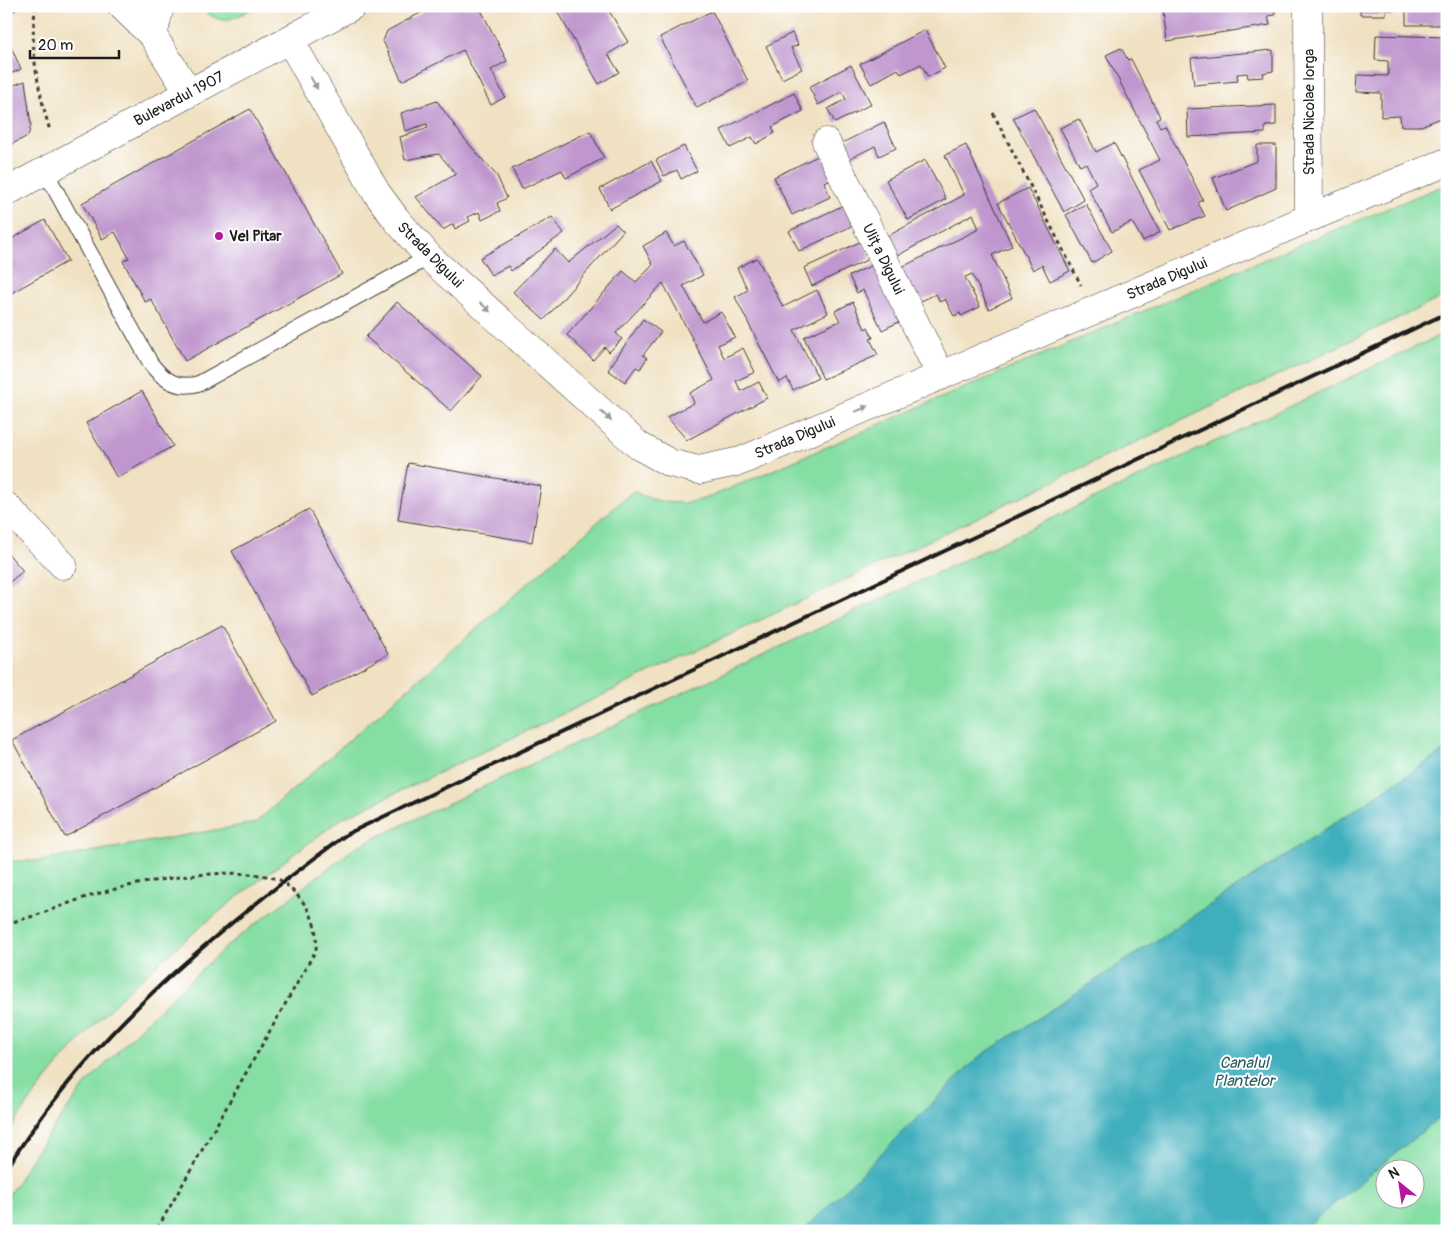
<svg xmlns="http://www.w3.org/2000/svg" width="1453" height="1237" font-family="Pangolin,sans-serif">
<style>
.green{fill:#85dea4;stroke:#507d60;fill-rule:evenodd}
.water{fill:#40afbd;stroke:#2e666c}
.building{fill:#bf96cd}
.lines{fill:none;stroke-linecap:round;stroke-linejoin:round}
.lane-casing{stroke:#3c3a35;stroke-width:17}
.street-casing{stroke:#3c3a35;stroke-width:29}
.secondary-casing{stroke:#3c3a35;stroke-width:29}
.primary-casing{stroke:#3c3a35;stroke-width:29}
.path{stroke:#3c3a35;stroke-width:3;stroke-dasharray:4 4;stroke-linecap:butt}
.lane{stroke:#fff;stroke-width:15}
.street{stroke:#fff;stroke-width:28}
.secondary{stroke:#fff;stroke-width:28}
.primary{stroke:#fff;stroke-width:28}
.rail{stroke:#1c1c1c;stroke-width:4}
.oneway{fill:#999}
.poi-dot{fill:#b5179e;stroke:#fff;stroke-width:2}
.labels{text-anchor:middle;dominant-baseline:central;stroke-width:4;stroke-linejoin:round;paint-order:stroke}
.street-label{font-size:15px;fill:#1c1c1c;stroke:#fff}
.poi-label{font-size:15px;font-weight:bold;fill:#1c1c1c;stroke:#fff;text-anchor:start}
.water-label{font-size:16px;font-style:italic;fill:#2c5e64;stroke:#fff}
</style>
<rect width="100%" height="100%" fill="#fff"/>
<filter id="ink" filterUnits="userSpaceOnUse"><feTurbulence type="fractalNoise" baseFrequency=".02" numOctaves="2"/><feDisplacementMap in="SourceGraphic" scale="10" xChannelSelector="R" yChannelSelector="G"/><feConvolveMatrix kernelMatrix="1 2 1 2 8 2 1 2 1" color-interpolation-filters="sRGB"/></filter>
<filter id="wash" filterUnits="userSpaceOnUse"><feTurbulence type="fractalNoise" baseFrequency=".0096" numOctaves="4" result="noise"/><feDisplacementMap in="SourceGraphic" scale="20" xChannelSelector="R" yChannelSelector="G"/><feGaussianBlur stdDeviation="1.12" result="paint"/><feColorMatrix in="noise" values="0 0 0 0 0 0 0 0 0 0 0 0 0 0 0 0 0 1.4 0 .05"/><feComposite in="paint" operator="in"/></filter>
<g filter="url(#wash)">
<rect width="100%" height="100%" fill="#f0e1c2"/>
<g class="green">
<path d="M200 6H256C234 19 220 29 200 6Z"/>
<path d="M1447 184V295L341 819C223 906 84 1010 6 1137V861H39L255 823 633 491C660 505 682 506 710 497L1291 248Z"/>
<path d="M1447 332V749L979 1057 803 1231H6V1200L35 1153 86 1084 148 1020 227 946 356 847Z"/>
<path d="M1447 1111V1231H1301ZM1386 1170H1416V1200H1386Z"/>
</g>
<path class="water" d="M1447 749V1111L1301 1231H803L979 1057Z"/>
<g id="blocks">
<g class="building">
<path d="M6 6H22L6 16Z"/>
<path d="M433 6H479L507 61 491 70 505 97 491 105 463 50 402 81 383 41 387 31Z"/>
<path d="M554 6H606L628 42 608 54 619 72 599 84Z"/>
<path d="M1189 6H1275V15L1268 16 1270 25 1167 41 1163 10Z"/>
<path d="M1342 6H1447V25H1406V10H1386V15H1360V9H1342Z"/>
<path d="M712 11 748 81 697 108 660 37Z"/>
<path d="M925 30 945 68 928 77 921 64 901 74 898 69 871 84 860 64Z"/>
<path d="M792 33 798 45 791 48 802 69 782 79 766 46Z"/>
<path d="M1376 35 1447 37V110H1442L1441 118 1421 126H1401L1400 116 1381 117V93L1356 92 1357 75 1388 76V61L1375 60Z"/>
<path d="M6 36 21 69 6 76Z"/>
<path d="M1121 48 1128 60 1131 59 1160 117 1156 119 1160 127 1165 125 1203 200 1198 203 1205 216 1170 230 1139 170 1160 160 1106 55Z"/>
<path d="M1273 50V71L1263 73 1264 77 1248 78 1247 73 1237 74 1238 81 1194 85 1191 58Z"/>
<path d="M851 65 871 104 835 123 828 109 846 99 842 92 818 105 809 87Z"/>
<path d="M25 81 31 125 28 136 6 147V88Z"/>
<path d="M794 93 803 111 772 127 775 133 756 144 752 137 730 148 721 130Z"/>
<path d="M437 101 462 136 497 176 507 198 497 203 500 211 482 220 479 212 468 217 470 221 455 229 453 224 443 230 416 197 456 174 439 154 405 160 400 137 428 128 427 124 405 131 401 113Z"/>
<path d="M1276 105V125L1265 126V133L1188 137 1187 109Z"/>
<path d="M1034 108 1084 200 1064 212 1013 118Z"/>
<path d="M250 109 342 274 185 361 151 299 145 302 123 261 129 258 115 232 102 239 82 203Z"/>
<path d="M1079 119 1096 152 1114 143 1160 232 1143 241 1132 222 1112 232 1088 188 1096 183 1086 163 1080 166 1060 128Z"/>
<path d="M884 122 896 148 879 156 875 146 845 161 838 145Z"/>
<path d="M590 131 604 158 566 178 562 170 522 189 512 169Z"/>
<path d="M966 145 1012 246 992 255 1012 298 989 309 972 274 965 277 980 307 961 316 960 313 954 316 945 299 940 302 936 294 917 303 900 268 979 229 973 214 897 256 886 237 964 195 945 155Z"/>
<path d="M1257 145H1276V188L1226 211 1213 178 1257 161Z"/>
<path d="M684 146 697 171 681 179 677 170 664 176 656 160Z"/>
<path d="M822 154 833 178 824 182 830 197 792 215 774 177Z"/>
<path d="M925 160 946 199 908 220 886 180Z"/>
<path d="M651 161 662 181 610 209 600 189Z"/>
<path d="M1028 188 1070 271 1050 281 1042 265 1033 270 998 203Z"/>
<path d="M1086 204 1112 251 1092 263 1066 215Z"/>
<path d="M844 205 854 225 799 251 789 231Z"/>
<path d="M552 217 564 233 511 271 508 266 491 275 480 258Z"/>
<path d="M45 220 68 261 6 296V242Z"/>
<path d="M616 224 623 231 544 320 513 292 555 249 568 263Z"/>
<path d="M666 233 674 246 684 241 703 275 683 286 703 322 721 312 735 337 718 345 724 358 743 348 755 372 736 381 741 391 759 382 767 398 687 440 667 417 694 403 690 393 714 380 663 283 616 333 622 339 609 352 605 347 593 360 567 335 623 271 636 282 653 265 643 246Z"/>
<path d="M862 241 871 258 812 286 804 268Z"/>
<path d="M757 258 783 307 817 290 828 313 794 330 818 378 793 390 787 378 779 383 735 297 748 290 737 268Z"/>
<path d="M875 264 903 320 882 330 863 290 857 293 849 276Z"/>
<path d="M397 302 482 376 451 411 366 337Z"/>
<path d="M853 302 865 329 868 327 873 338 870 339 878 355 823 379 804 337 840 321 835 311Z"/>
<path d="M643 319 661 332 643 355 647 358 640 369 636 367 625 382 608 370Z"/>
<path d="M142 391 173 446 117 478 86 423Z"/>
<path d="M408 463 541 486 532 542 398 520Z"/>
<path d="M309 509 388 654 312 696 232 551Z"/>
<path d="M6 551 23 571 6 585Z"/>
<path d="M222 625 276 721 65 837 12 740Z"/>
</g>
</g>
</g>
<g filter="url(#ink)">
<use href="#blocks" fill-opacity="0" stroke="#3c3a35" stroke-width="1"/>
<g class="lines">
<g class="lane-casing">
<path id="lane" d="M45 171 151 364C164 381 179 390 200 383L429 257"/>
</g>
<g class="street-casing">
<g id="street">
<path d="M1308 6 1309 218"/>
<path d="M153 36 160 6"/>
<path d="M826 142 941 376"/>
<path d="M6 506 63 565"/>
</g>
</g>
<g class="secondary-casing">
<g id="secondary">
<path d="M290 40 376 192 396 219 429 257 639 446 670 463 699 470 741 461 1309 218 1447 162"/>
<path d="M189 93 352 6"/>
</g>
</g>
<g class="primary-casing">
<path id="primary" d="M6 192 189 93 153 36 122 6"/>
</g>
<g class="path">
<path d="M36 6C28 47 39 92 50 131"/>
<path d="M993 113 1081 285"/>
<path d="M6 923C40 917 71 900 104 892 147 880 238 864 280 880 285 883 290 888 294 892 311 909 318 926 316 950L156 1231"/>
</g>
<use href="#lane" class="lane"/>
<use href="#street" class="street"/>
<use href="#secondary" class="secondary"/>
<use href="#primary" class="primary"/>
<path class="rail" d="M6 1170C90 1032 218 929 347 834L1447 313"/>
</g>
<defs><path id="oneway-solid" d="M-6-.8H1V-3.2L6.5 0L1 3.2V.8H-6Z" transform="scale(1.25)"/></defs>
<g class="oneway">
<use href="#oneway-solid" transform="translate(314 83) rotate(60)"/>
<use href="#oneway-solid" transform="translate(485 307) rotate(42)"/>
<use href="#oneway-solid" transform="translate(862 409) rotate(-23)"/>
<use href="#oneway-solid" transform="translate(606 416) rotate(42)"/>
</g>
</g>
<circle class="poi-dot" cx="219" cy="236" r="5"/>
<g class="labels">
<g class="street-label">
<text transform="translate(179 99) rotate(-28)">Bulevardul 1907</text>
<text transform="translate(1309 112) rotate(-90)">Strada Nicolae Iorga</text>
<text transform="translate(430 255) rotate(45)">Strada Digului</text>
<text transform="translate(883 259) rotate(64)">Ulița Digului</text>
<text transform="translate(1167 279) rotate(-23)">Strada Digului</text>
<text transform="translate(795 438) rotate(-23)">Strada Digului</text>
</g>
<g class="poi-label">
<text x="229" y="236">Vel Pitar</text>
</g>
<g class="water-label">
<text x="1244" y="1063">Canalul<tspan x="1244" dy="18">Plantelor</tspan></text>
</g>
</g>
<rect width="1453" height="1237" fill="none" stroke="#fff" stroke-width="25"/>
<g transform="translate(1400 1184) rotate(330)"><circle r="24" fill="#ffffff" stroke="#a4a4a4"/>
<path d="M0-4L9 19L0 12L-9 19Z" fill="#b5179e"/>
<text y="-8" font-size="14" font-weight="bold" text-anchor="middle" fill="#1c1c1c">N</text>
</g>
<path d="M30 50v8h89v-8" fill="none" stroke="#1c1c1c" stroke-width="2.5"/>
<text x="38" y="50" font-size="15" fill="#1c1c1c" stroke="#ffffff" stroke-width="4" paint-order="stroke">20 m</text>
</svg>
